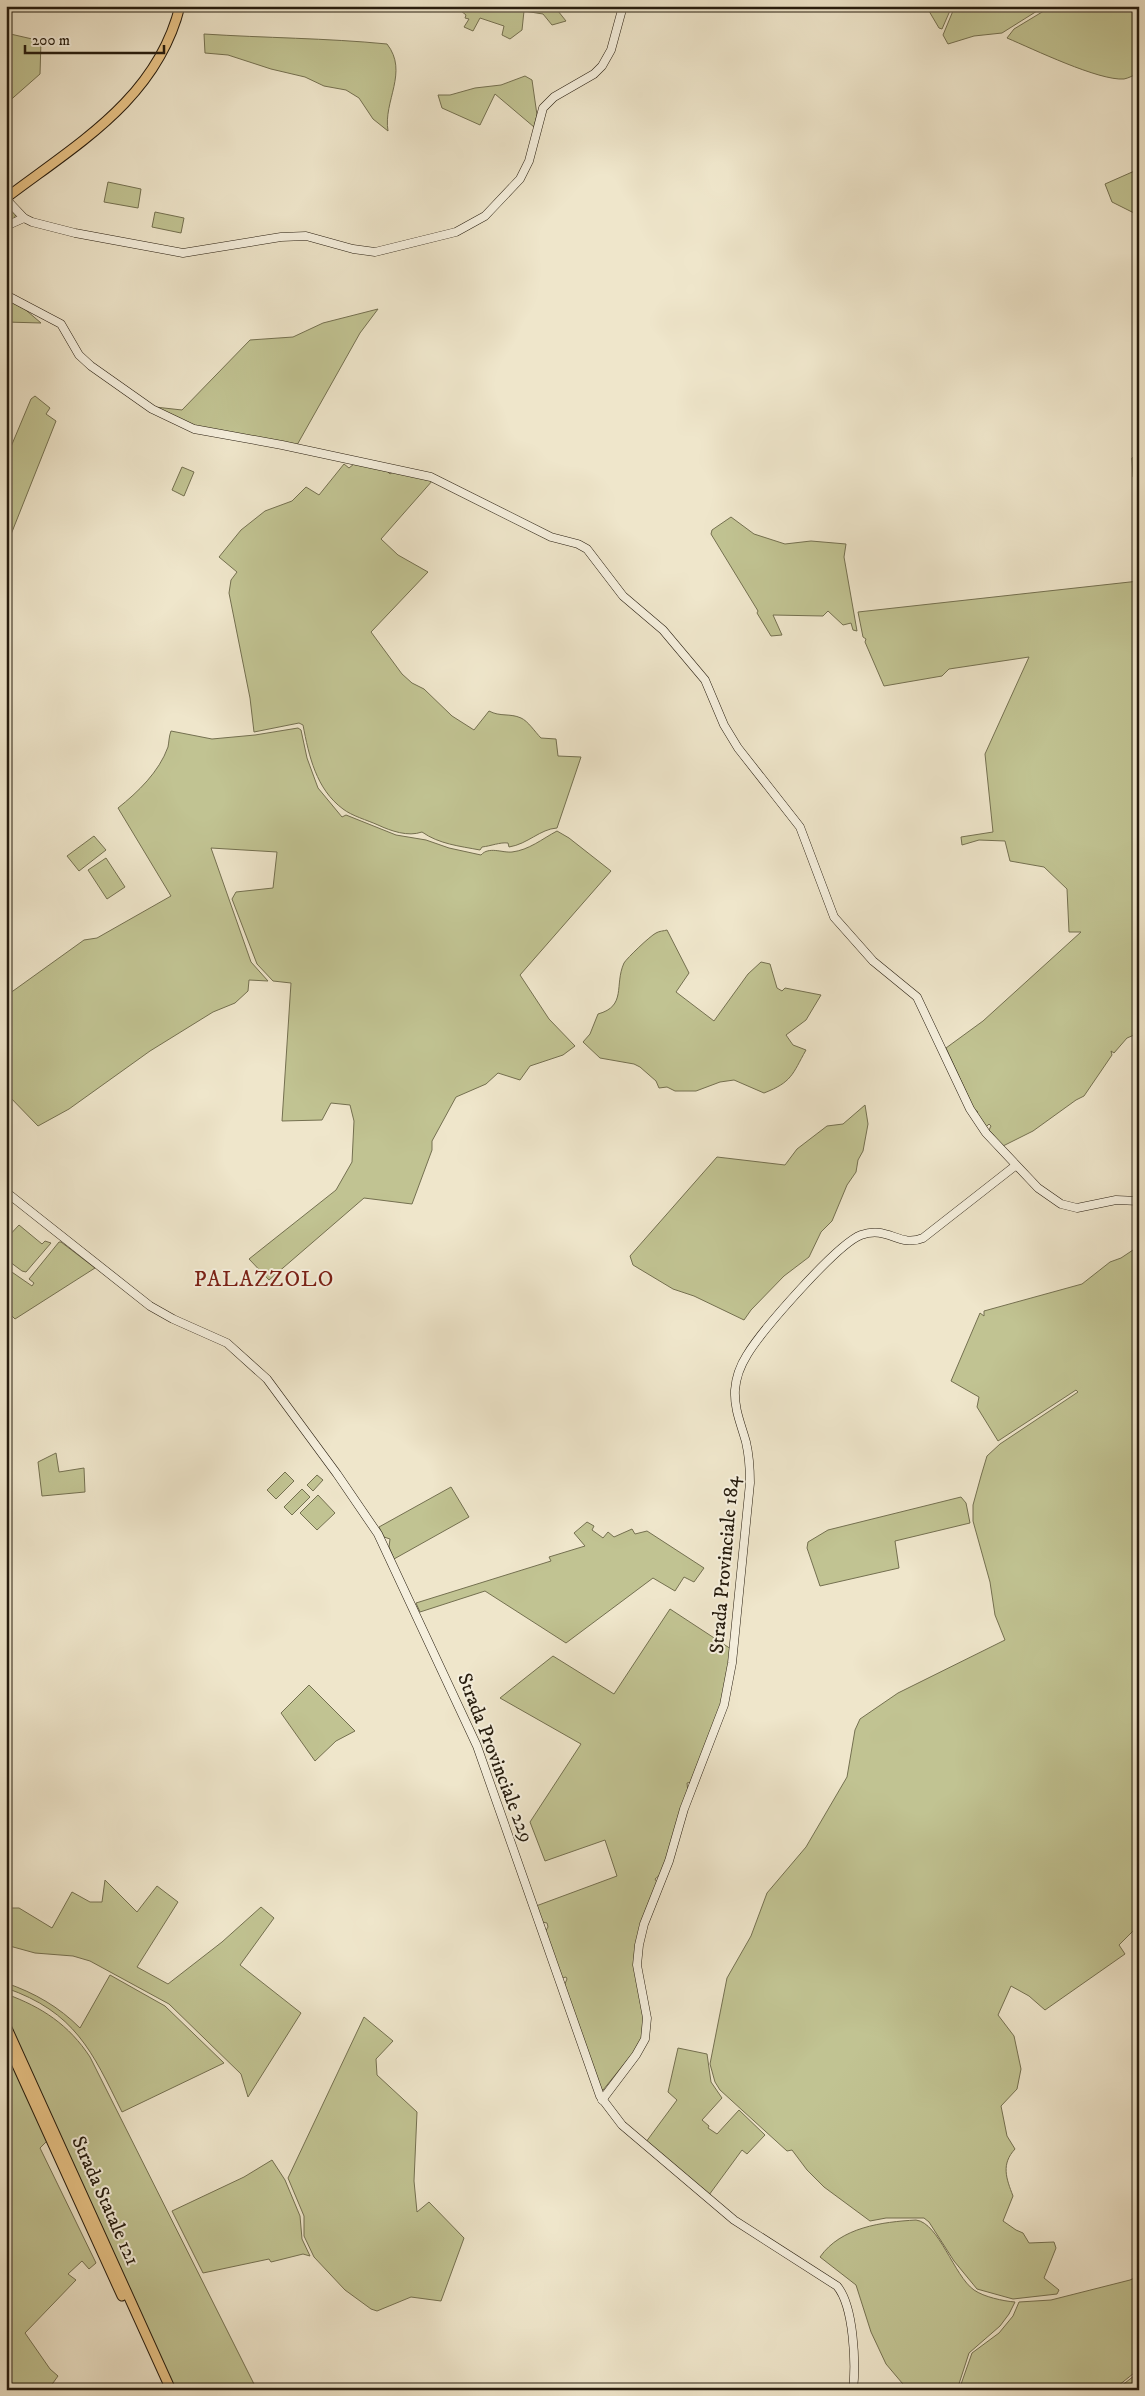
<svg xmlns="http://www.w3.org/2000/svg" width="1145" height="2396" font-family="'IM FELL DW Pica',serif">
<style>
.green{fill:#c1c392;stroke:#747050}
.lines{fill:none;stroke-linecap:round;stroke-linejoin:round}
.secondary-casing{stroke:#261c0e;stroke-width:9}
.primary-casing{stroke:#261c0e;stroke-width:11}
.secondary{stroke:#f5efdd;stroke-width:8}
.primary{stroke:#e8c386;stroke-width:9}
.labels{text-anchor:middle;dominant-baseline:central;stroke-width:4;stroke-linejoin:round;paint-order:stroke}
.street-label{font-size:20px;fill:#261c0e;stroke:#f5efdd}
.quarter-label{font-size:22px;letter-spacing:1px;fill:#7a1f14;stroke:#f5efdd}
</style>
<rect width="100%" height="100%" fill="#efe6cb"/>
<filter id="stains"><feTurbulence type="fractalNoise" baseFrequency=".004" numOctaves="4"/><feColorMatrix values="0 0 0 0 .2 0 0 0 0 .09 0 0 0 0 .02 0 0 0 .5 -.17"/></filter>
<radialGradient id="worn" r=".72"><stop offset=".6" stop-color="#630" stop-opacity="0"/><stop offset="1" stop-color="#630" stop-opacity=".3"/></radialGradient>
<g class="green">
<path d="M455 6H554L566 21 552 25 543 14 524 11 522 30 510 39 502 35 504 26 480 18 473 31 464 27 469 19 465 18 466 15Z"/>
<path d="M926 6H952L942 29 939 28Z"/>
<path d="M955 6H1045L1002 33 974 36 948 44 943 35Z"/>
<path d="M1052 6H1139V73C1134 75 1129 78 1124 79 1099 81 1033 49 1007 38L1014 29Z"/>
<path d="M6 33 41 41 40 74 6 104Z"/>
<path d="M204 34C265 38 326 38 387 44 409 72 383 101 388 131L373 119 359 98 346 90 324 86 305 77 271 69 228 55 205 53Z"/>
<path d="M525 76 532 80 537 115 534 127 495 94 480 125 442 108 438 95H450L475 88 501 85Z"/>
<path d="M1139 169V220L1138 215 1112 202 1105 184Z"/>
<path d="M108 182 141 189 138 208 104 202Z"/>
<path d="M6 203 16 214 14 219 6 223Z"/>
<path d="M155 212 184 218 181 233 152 227Z"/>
<path d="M6 298 20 305 41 323 6 322Z"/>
<path d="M378 309 360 333 297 445 199 428 155 407 182 410 250 340 293 337 323 323Z"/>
<path d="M35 396 50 408 46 414 56 421 6 547V449H10L31 399Z"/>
<path d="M1139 453V478L1133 477 1132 458Z"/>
<path d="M344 464 349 468 354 464 387 471 390 474 393 472 433 480 381 539 398 555 428 572 371 632 402 674 412 683 424 689 452 716 474 730 489 711C500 717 510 713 521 718 528 721 535 732 541 738L556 739 558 756 581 757 557 828C540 829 528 844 509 847L508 843C500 842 491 846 482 847L480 850C459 846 439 844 422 832 408 837 391 831 378 825 367 820 352 816 343 809 316 789 309 756 303 725L299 723 254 732 250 698 229 593 231 580 237 572 219 557 241 530 265 511 292 501 306 487 319 495Z"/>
<path d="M182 467 194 472 184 496 172 490Z"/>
<path d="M731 517 754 534 785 544 811 541 846 544 844 557 857 631 853 630 851 623 843 625 828 611 823 616 773 615 782 635 771 636 757 613 758 611 711 534 712 530Z"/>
<path d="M1139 581V1033L1127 1038 1114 1053 1111 1051 1112 1055 1084 1096 1076 1100 1033 1131 1003 1146 989 1130 991 1126 989 1124 986 1127 976 1114 978 1112 974 1109 946 1048 983 1021 1081 932H1069L1067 889 1044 867 1010 861 1005 841 979 840 962 845 961 837 993 832 985 754 1029 657 949 669 942 676 884 686 865 642 866 639 863 637 858 612Z"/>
<path d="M298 728 301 730 307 758 318 788 342 817 346 815 396 835 426 840 449 848 481 855C489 846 502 853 512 852 529 850 542 839 557 831L569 838 611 871 520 975 549 1019 575 1046 563 1055 530 1066 520 1080 498 1073 486 1084 456 1097 432 1141V1150L412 1204 364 1198 269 1280 249 1259 336 1190 352 1162 354 1121 350 1105 331 1103 322 1120 282 1121 291 983 273 981 257 964 232 899 236 892 273 888 277 852 211 848 251 962 268 981 249 980 248 991 235 1003 213 1012 150 1051 69 1109 38 1126 6 1093V996L84 940 97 938 171 896 118 808C138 792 159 772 168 747 169 742 169 736 171 731L212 739 255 735Z"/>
<path d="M94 836 106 850 79 871 67 856Z"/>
<path d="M106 858 125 887 107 899 88 870Z"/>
<path d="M667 930 689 973 676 992 714 1021 748 974 761 962 770 964 777 988 782 991 785 988 821 995 806 1020 786 1035 793 1045 806 1050C792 1075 792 1082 764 1093L734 1080 720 1082 696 1091H675L667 1087 659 1088 656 1081 640 1067 634 1064 600 1058 583 1042 590 1034 598 1014C627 1006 614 985 624 963 627 958 650 936 656 933 659 931 664 931 667 930Z"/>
<path d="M865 1105 868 1124 863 1151 858 1160 856 1172 847 1185 832 1221 821 1232 809 1257 784 1276 751 1310 744 1320 694 1296 673 1289 633 1265 630 1256 717 1157 785 1165 797 1149 827 1126 843 1124Z"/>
<path d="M19 1225 42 1244 45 1241 51 1243 26 1272 22 1271 6 1259V1239Z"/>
<path d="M59 1242H61L95 1268 15 1319 6 1310V1268L32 1286 34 1283 29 1279Z"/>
<path d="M1139 1246V1925L1119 1945 1125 1954 1045 2010 1029 1996 1011 1986 998 2015 1014 2036 1021 2069 1017 2089 1001 2106 1007 2136 1015 2149C1001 2164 1006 2178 1013 2196L1003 2221 1016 2230 1023 2233 1029 2243 1054 2242 1056 2248 1044 2278 1059 2290 1057 2294 1013 2299 977 2289 954 2261 929 2222 924 2218H886L870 2221 824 2187 807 2170 792 2150 787 2151 720 2090 715 2082 710 2064 727 1978 751 1936 767 1893 806 1847 847 1777 855 1730 860 1719 898 1693 1005 1640 995 1615 990 1582 973 1521V1505L981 1476 987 1456 1000 1444 1078 1392 1076 1390 998 1441 977 1407 979 1397 951 1381 980 1313 984 1316V1311L1082 1284 1110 1262 1121 1258Z"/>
<path d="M56 1453 59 1472 84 1468 85 1492 42 1496 38 1462Z"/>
<path d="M285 1472 294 1481 276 1499 267 1490Z"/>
<path d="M317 1475 323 1480 313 1491 307 1485Z"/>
<path d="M451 1487 469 1517 394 1559 389 1547 390 1539 384 1537 379 1527Z"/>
<path d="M302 1489 310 1497 292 1515 284 1507Z"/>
<path d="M318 1495 335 1513 317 1530 300 1513Z"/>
<path d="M961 1497 966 1503 970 1523 895 1541 899 1568 820 1586 807 1548 808 1542 828 1530Z"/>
<path d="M587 1522 594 1526 592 1530 603 1538 608 1532 614 1537 632 1529 635 1534 647 1531 704 1568 694 1582 684 1577 675 1591 653 1578 566 1643 485 1591 420 1612 416 1603 551 1561 549 1557 585 1546 574 1533Z"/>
<path d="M670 1609 731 1649 722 1704 692 1782 687 1783 688 1792 662 1873 655 1879 658 1884 638 1935 644 2019 641 2043 603 2090 601 2089 564 1986 567 1979 566 1977 562 1978 545 1932 548 1927 547 1923 542 1922 536 1906 617 1876 605 1840 545 1861 530 1822 581 1744 500 1698 553 1656 614 1694Z"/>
<path d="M309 1685 355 1731 336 1741 315 1761 281 1713Z"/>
<path d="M105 1880 137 1912 157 1886 178 1902 137 1967 168 1984 222 1942 261 1907 274 1918 240 1965 301 2013 248 2097 241 2074 169 2004 90 1961 73 1956 35 1953 6 1945V1908H19L52 1928 72 1892 90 1902H102Z"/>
<path d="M110 1975 165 2006 224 2063 122 2112C92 2051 75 2012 6 1988V1983C35 1993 59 2007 80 2028Z"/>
<path d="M6 1994C42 2007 69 2025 90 2057L257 2390 174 2389 6 2018Z"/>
<path d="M364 2017 393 2041 376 2059 377 2075 417 2112 414 2181 417 2212 429 2202 464 2238 441 2301 411 2297 377 2311 371 2309 345 2290 314 2257 304 2236V2216L288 2178Z"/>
<path d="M6 2048 48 2140 40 2148 96 2263 89 2269 82 2261 68 2274 76 2280 25 2333 50 2369 58 2376 48 2390H6Z"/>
<path d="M678 2048 707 2054 711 2082 722 2098 702 2120 709 2126 708 2128 717 2134 739 2110 765 2135 747 2154 742 2150 709 2195 646 2142 677 2100 668 2092Z"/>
<path d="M272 2160 285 2180 300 2216 302 2239 310 2256 303 2254 271 2262 269 2259 203 2273 172 2211 244 2177Z"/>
<path d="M916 2220C939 2223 954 2276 974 2290 984 2297 1003 2301 1015 2302L1009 2314 1000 2326 969 2353 957 2390H908L886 2364 871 2332 856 2285 820 2257C841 2227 882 2222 916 2220Z"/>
<path d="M1139 2276V2369L1113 2390H959L972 2353 999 2333 1013 2316 1019 2302 1051 2300 1130 2280Z"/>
<path d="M1139 2372V2390H1116Z"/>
</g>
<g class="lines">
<g class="secondary-casing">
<g id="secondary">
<path d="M6 199 24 218 32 222 75 233 183 253 281 237 306 236 353 249 375 252 456 232 485 216 520 179 529 161 543 108 554 97 594 74 602 66 611 50 623 6"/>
<path d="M6 226 24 218"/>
<path d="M6 295 61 324 79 355 91 366 152 409 194 429 282 445 431 477 551 537 578 544 587 549 623 596 663 630 705 680 724 725 738 748 800 827 834 917 873 961 917 997 970 1109 986 1133 1038 1188 1061 1204 1077 1208 1116 1200 1139 1201"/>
<path d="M6 1192 150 1306 173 1319 227 1343 267 1379 337 1474 378 1534 477 1746 600 2096 622 2125 734 2220 837 2286C854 2306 856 2364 853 2390"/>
<path d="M602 2100 636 2055 645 2039 647 2018 637 1965 639 1945 644 1924 669 1861 684 1809 724 1705 732 1663 750 1483C750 1469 749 1455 746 1442 741 1424 734 1409 735 1390 736 1377 740 1366 747 1355 762 1330 837 1244 861 1235 888 1225 899 1248 923 1238L1015 1166"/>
</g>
</g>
<g class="primary-casing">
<g id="primary">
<path d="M6 198C77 144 157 99 180 6"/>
<path d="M6 2026 171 2390"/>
<path d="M6 2041 122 2296"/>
</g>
</g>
<use href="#secondary" class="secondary"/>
<use href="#primary" class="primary"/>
</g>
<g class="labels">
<g class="street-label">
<text transform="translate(725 1565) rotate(-85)">Strada Provinciale 184</text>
<text transform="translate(495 1758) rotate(69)">Strada Provinciale 229</text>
<text transform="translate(105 2201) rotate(66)">Strada Statale 121</text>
</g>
<g class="quarter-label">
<text x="264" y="1279">PALAZZOLO</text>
</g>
</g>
<rect width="1145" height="2396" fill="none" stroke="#efe6cb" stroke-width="25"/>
<rect x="8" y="8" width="1130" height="2381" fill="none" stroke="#261c0e" stroke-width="2.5"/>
<rect x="12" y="12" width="1120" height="2371" fill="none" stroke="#261c0e"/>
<path d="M25 45v8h139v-8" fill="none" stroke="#261c0e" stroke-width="2.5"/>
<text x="32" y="45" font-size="15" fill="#261c0e" stroke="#f5efdd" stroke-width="4" paint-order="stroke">200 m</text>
<rect width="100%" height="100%" filter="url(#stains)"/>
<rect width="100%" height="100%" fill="url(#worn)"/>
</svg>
